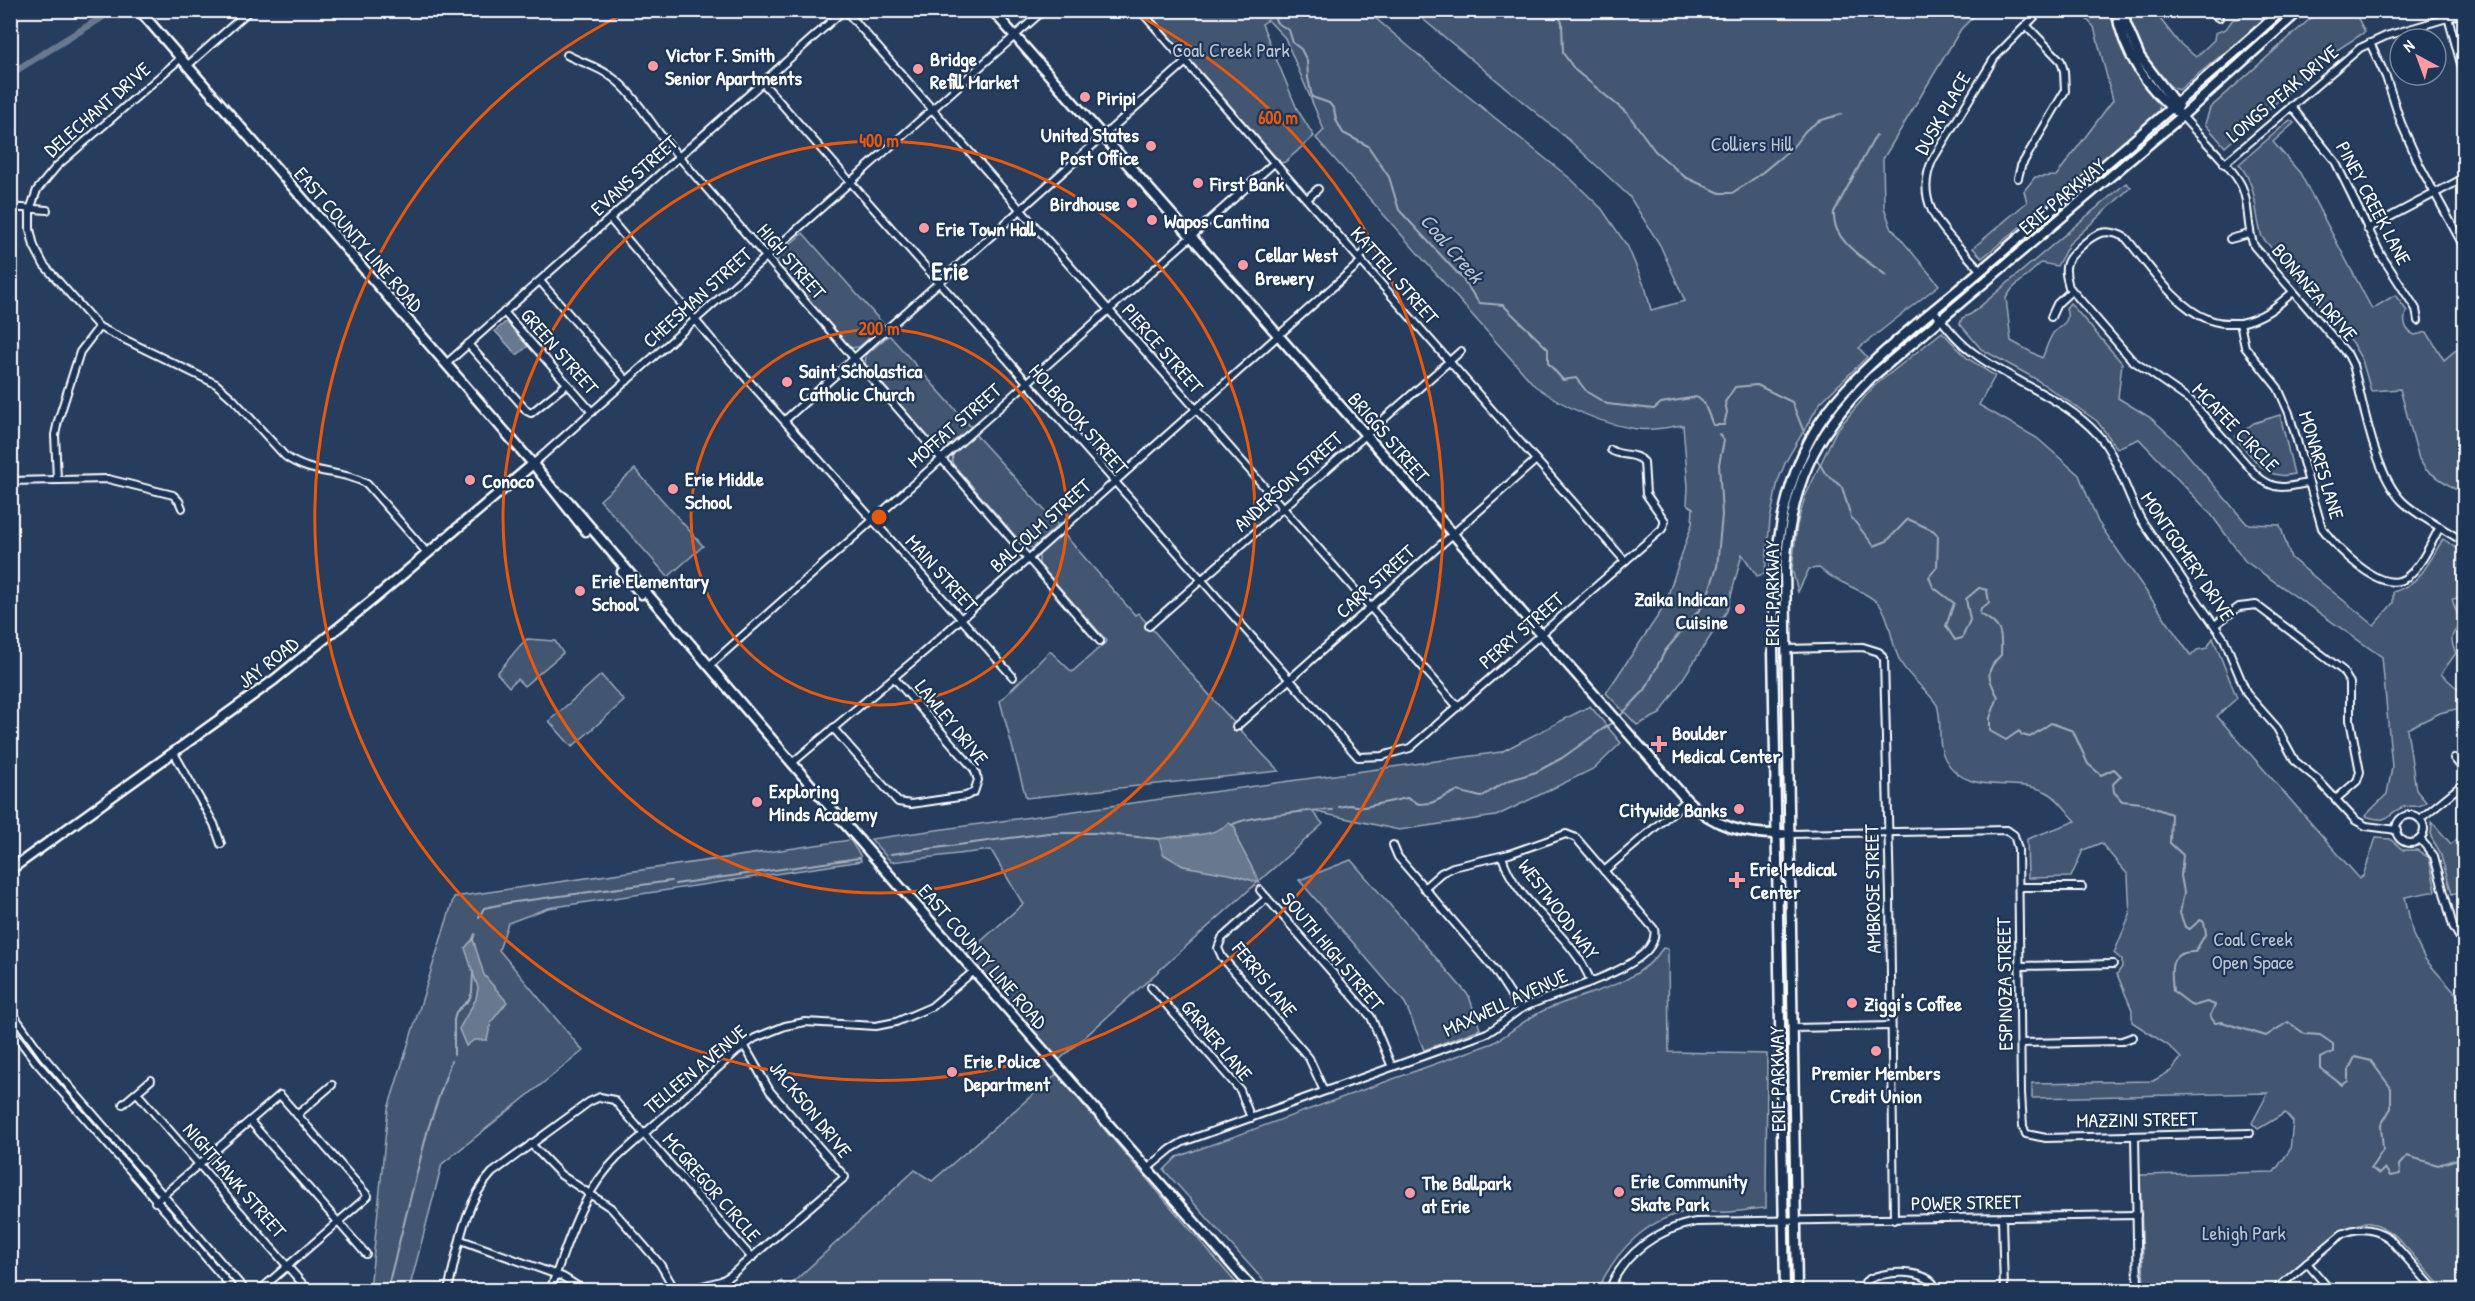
<svg xmlns="http://www.w3.org/2000/svg" width="2475" height="1301" font-family="'Patrick Hand',sans-serif">
<style>
.green{fill:#425672;stroke:#a0aab8;stroke-width:1.5}
.water{fill:#67788e;stroke:#a4aebb;stroke-width:1.5}
.lines{fill:none;stroke-linecap:round;stroke-linejoin:round}
.stream{stroke:#a4aebb;stroke-width:2}
.canal{stroke:#67788e;stroke-width:7}
.street-casing{stroke:#fff;stroke-width:10}
.secondary-casing{stroke:#fff;stroke-width:13}
.street{stroke:#1d3557;stroke-width:6}
.secondary{stroke:#1d3557;stroke-width:8}
.ring{fill:none;stroke:#e8590c;stroke-width:3}
.poi-dot{fill:#ff9aa2;stroke:#1d3557;stroke-width:2}
.labels{text-anchor:middle;dominant-baseline:central;stroke-width:4.5;stroke-linejoin:round;paint-order:stroke}
.park-label{font-size:20px;fill:#bdc4ce;stroke:#1d3557}
.poi-label{font-size:20px;font-weight:bold;fill:#fff;stroke:#1d3557;text-anchor:start}
.street-label{font-size:20px;fill:#fff;stroke:#1d3557}
.water-label{font-size:21px;font-style:italic;fill:#bbc2cc;stroke:#1d3557}
.district-label{font-size:26px;font-weight:bold;fill:#fff;stroke:#1d3557}
.centre{fill:#e8590c;stroke:#1d3557;stroke-width:3}
.ring-label{font-size:18px;text-anchor:middle;font-weight:bold;fill:#e8590c;stroke:#1d3557;stroke-width:4.5;stroke-linejoin:round;paint-order:stroke}
</style>
<rect width="100%" height="100%" fill="#263d5e"/>
<filter id="ink" filterUnits="userSpaceOnUse"><feTurbulence type="fractalNoise" baseFrequency=".0167" numOctaves="2"/><feDisplacementMap in="SourceGraphic" scale="12" xChannelSelector="R" yChannelSelector="G"/><feConvolveMatrix kernelMatrix="1 2 1 2 8 2 1 2 1" color-interpolation-filters="sRGB"/></filter>
<g filter="url(#ink)">
<g class="green">
<path d="M2320 10 2354 11 2365 32 2337 50 2225 147 2205 124 2210 108Z"/>
<path d="M1147 11H1367L1448 80 1572 180 1602 209 1628 247 1646 290 1651 310 1685 301 1660 245 1629 196 1569 140 1413 11H1979L1961 29 1883 159 1884 207 1891 227 1939 285 1859 348 1867 357 1820 403 1786 461 1778 481 1770 520 1765 574 1757 576 1742 554 1727 611 1660 714 1637 725 1606 693 1664 607 1692 524 1693 508 1687 504 1688 487 1683 425C1668 427 1652 431 1637 429 1600 424 1565 407 1535 386L1316 138 1324 130 1285 38 1268 20 1262 24 1297 109 1314 136 1285 162 1281 163Z"/>
<path d="M2079 11H2112C2119 51 2134 73 2160 104L2158 114 1982 258 1973 248 2027 202 2024 191 2035 177 2056 176 2113 100 2094 27Z"/>
<path d="M2129 11H2154L2178 42 2196 57 2214 40 2215 33 2226 29 2233 19H2238L2247 11H2275L2179 90C2149 80 2133 39 2129 11Z"/>
<path d="M2290 120 2294 123 2273 142 2300 173 2372 309 2395 295 2407 311C2402 321 2405 331 2415 335L2427 332 2444 360 2464 343V495L2426 470 2419 459 2400 389 2371 391 2362 360 2351 341 2262 237C2253 208 2259 189 2239 164Z"/>
<path d="M2126 183 2131 187 2069 244 2057 266 2041 263 2012 289 2006 298 2011 341 2042 358C2046 351 2049 336 2055 331 2064 323 2070 322 2066 308L2070 303 2122 363 2118 398 2151 418 2176 441 2247 524 2280 525 2291 558 2374 625 2393 603V592C2421 584 2428 563 2443 539L2464 553V597L2452 599 2461 625C2450 633 2450 641 2456 653L2441 674 2458 689 2464 687V707L2440 713 2407 729 2416 790 2426 802C2416 810 2415 804 2404 807 2384 813 2394 825 2365 816L2387 794 2392 767 2382 657 2245 561 2210 513 2139 439 2117 448 2097 421 2034 378 1981 349 1960 324 1962 318 1971 314Z"/>
<path d="M803 233 884 325 859 347 851 348 777 263V255Z"/>
<path d="M1942 332 1967 358 1995 376 1979 405 2037 438 2079 475 2098 522 2191 656 2197 650 2207 648 2213 638 2237 698 2217 716 2359 878 2363 876 2376 838 2390 839 2403 850H2417L2429 858 2436 891 2405 897 2413 935 2425 959 2464 1003V1290H2444L2396 1236 2378 1225 2366 1222 2341 1230 2269 1290H2144L2140 1175 2274 1172 2290 1150 2293 1122 2285 1113 2258 1129 2252 1123 2268 1093 2032 1098V1083L2153 1081 2171 1071 2181 1058 2169 1046 2132 1022V1010L2117 974 2122 967V960L2114 953 2130 915 2128 875 2101 843 2083 850 2071 877 2028 878 2027 839 2076 821C2068 813 2060 800 2050 794 2017 774 1968 800 1945 759 1936 742 1943 722 1937 705 1927 689 1910 679 1901 663 1890 644 1891 616 1878 603 1860 587 1837 584 1819 568L1809 569 1798 592 1792 569 1797 525 1805 497 1836 431 1873 387Z"/>
<path d="M889 335 971 427 947 447 936 446 865 364 866 355Z"/>
<path d="M2280 415 2294 474C2265 482 2253 457 2235 437L2254 423Z"/>
<path d="M975 434 1058 525 1033 548 1023 545 952 463 953 453Z"/>
<path d="M635 469 703 546 668 577 600 500Z"/>
<path d="M1063 533 1135 615 1138 613C1185 666 1229 720 1279 771L1026 798 1000 701 1050 651 1072 672 1107 641 1039 564V553Z"/>
<path d="M527 639 555 641 563 653 524 686 517 679 509 687 497 673C508 662 515 649 527 639Z"/>
<path d="M601 675 624 701 572 747 549 721Z"/>
<path d="M1590 706 1621 743 1595 768 1496 816 1399 830 1312 811 1323 824 1058 1061 963 957 1023 904 991 850 891 862 871 839 1501 752Z"/>
<path d="M2432 822 2451 844 2464 834V891L2452 894 2440 852 2431 837Z"/>
<path d="M850 840 860 855 861 861 548 908 508 923 499 950 583 1051 442 1164 409 1290H370L388 1109 454 897Z"/>
<path d="M1351 860 1469 996 1480 1029 1424 1050 1405 1003 1299 880Z"/>
<path d="M1663 948 1668 949 1669 1052 1767 1054 1766 1208C1748 1209 1728 1214 1711 1212 1706 1212 1702 1209 1697 1210 1650 1215 1616 1249 1598 1290H1272L1164 1170 1177 1157 1493 1043C1512 1032 1527 1017 1547 1009 1586 992 1638 986 1663 948Z"/>
<path d="M1057 1074 1242 1290H769L781 1281 788 1287 915 1170 932 1181Z"/>
</g>
<g class="water">
<path d="M507 321 528 346 517 355 495 331Z"/>
<path d="M1229 823 1235 827 1238 841 1260 883 1234 875 1183 866 1163 854 1159 839C1185 833 1208 840 1229 823Z"/>
<path d="M473 939 484 975 507 1002 491 1022 487 1040H474L466 1046 459 1029 476 999 478 988 465 948Z"/>
</g>
<g class="lines">
<g class="stream">
<path d="M1271 10 1277 23 1289 30 1293 43 1301 49 1307 61 1308 78 1312 97 1329 103 1334 109 1336 120 1343 133 1368 146 1389 177 1399 210 1462 278 1479 303 1503 305 1548 349V363L1563 380 1576 378 1587 392 1607 404 1654 409 1661 403 1697 397 1704 403 1713 425H1724L1727 412 1725 402 1735 387 1757 385 1792 402 1807 440"/>
<path d="M1554 10 1562 22 1563 53 1575 70 1628 114 1655 151 1685 177 1720 193H1732L1758 176 1792 148 1806 130 1819 121 1841 114"/>
<path d="M1876 135 1834 212C1831 241 1866 260 1887 276"/>
<path d="M1815 456 1825 473 1842 487 1851 517 1874 546 1887 541 1908 519 1934 531 1938 536 1937 567 1929 577 1933 587 1954 603 1946 626 1955 640 1962 638 1970 620 1966 599 1979 588 1987 590 1989 603 1981 608 1980 614C2002 625 2002 633 2001 655 1984 671 1988 678 1998 697L1990 718V731L2006 740 2019 731 2022 735 2030 737 2051 723 2073 731 2088 764 2101 775 2114 769 2121 776 2113 784 2114 792 2122 801 2141 803 2171 814 2170 843 2183 855 2181 876 2184 892 2180 913 2185 927 2190 929 2200 920 2204 922 2206 933 2195 952C2167 951 2171 970 2173 991L2193 1006 2207 1002 2215 1005 2210 1016 2215 1023 2222 1022 2266 1036 2288 1022 2305 1034 2320 1035 2333 1044V1052L2320 1058V1068L2342 1085 2348 1081V1071L2355 1057 2371 1061 2391 1088V1108L2381 1125 2383 1150 2371 1168 2379 1174 2385 1168 2390 1176 2400 1174 2399 1165 2407 1156 2438 1165 2458 1159 2464 1160"/>
<path d="M1619 717 1645 690 1665 651 1705 603 1717 567 1722 515 1719 464 1724 441 1719 434"/>
<path d="M1339 807 1349 805 1364 807 1407 798 1419 804 1431 803 1457 791 1481 797 1507 781 1536 772 1562 758 1614 721"/>
<path d="M1232 825C1246 816 1314 810 1333 810"/>
<path d="M891 854 1048 833H1095L1159 839"/>
<path d="M675 884 859 858"/>
<path d="M479 917 484 908 508 903 671 881"/>
<path d="M473 939 475 934"/>
<path d="M454 1055V1020L456 1012 469 1000 472 992 473 972"/>
<path d="M2464 1184 2455 1216 2464 1221"/>
<path d="M387 1290 428 1129 451 1061"/>
</g>
<path class="canal" d="M10 74 101 18 106 10"/>
<g class="street-casing">
<g id="street">
<path d="M845 10 1458 707"/>
<path d="M1140 10 1625 561"/>
<path d="M2206 10 2219 18"/>
<path d="M2446 10 2464 75"/>
<path d="M2370 43 2386 77 2401 123 2420 166 2464 247"/>
<path d="M567 55C582 63 600 67 613 78 633 92 651 124 667 143L1100 641"/>
<path d="M181 58 57 166 37 190 30 210V229L34 246 44 265 99 327 216 384 233 399 285 456C312 476 341 469 367 484L428 554"/>
<path d="M187 66 250 10"/>
<path d="M763 83 1358 757 1382 756 1410 748 1662 529 1665 521 1646 494 1644 462C1635 452 1621 457 1611 450"/>
<path d="M2291 106 2335 161 2381 255 2416 309 2418 321"/>
<path d="M2182 116C2197 134 2234 168 2242 187 2250 205 2246 226 2254 246L2348 355 2353 365C2364 405 2374 472 2402 501 2417 516 2446 530 2464 542"/>
<path d="M2224 164 2360 48 2386 36 2464 13"/>
<path d="M2018 178 2021 166 2065 91 2064 71 2061 61 2026 25"/>
<path d="M1307 199 1318 189"/>
<path d="M10 207 47 210"/>
<path d="M610 219 712 340 1013 677"/>
<path d="M2367 229 2464 178"/>
<path d="M2230 239 2249 234"/>
<path d="M1359 258 1368 249"/>
<path d="M1981 271C1951 236 1910 208 1933 159L1995 57 2041 10"/>
<path d="M540 281 627 381"/>
<path d="M2293 292C2276 307 2263 318 2240 323L2245 347 2278 388 2289 413 2322 528C2336 547 2382 597 2407 577 2422 565 2431 543 2440 527"/>
<path d="M1934 311C1946 326 1959 343 1975 354 2014 383 2065 398 2098 435 2118 457 2126 494 2142 521L2224 639 2247 694 2277 728 2295 761 2317 779 2355 820 2366 826 2397 830"/>
<path d="M504 312 592 412"/>
<path d="M2051 317 2057 304 2071 291"/>
<path d="M2240 323C2229 323 2218 324 2208 319 2175 307 2148 264 2126 238 2105 226 2094 234 2079 248 2074 253 2069 257 2067 263 2064 271 2067 279 2069 287L2132 360 2191 401 2256 475C2274 491 2285 488 2307 483"/>
<path d="M468 344 527 411 531 413 567 384"/>
<path d="M446 364 844 10"/>
<path d="M785 420 1186 62"/>
<path d="M533 464 1044 10"/>
<path d="M57 479 55 435 58 421 80 352 99 327"/>
<path d="M10 481 108 479 173 495 179 501 182 508"/>
<path d="M2215 625 2239 607 2256 605 2342 670 2350 683V720L2360 772 2357 781 2336 799"/>
<path d="M1149 626 1461 351"/>
<path d="M1787 649 1863 647 1879 652 1884 659 1890 895 1894 1220"/>
<path d="M709 666 1275 162"/>
<path d="M1236 727 1536 460"/>
<path d="M833 728 898 802 911 804 966 796 974 792 978 780 974 769 894 678"/>
<path d="M174 753 214 824 221 844"/>
<path d="M2454 758 2464 770"/>
<path d="M792 763 925 651 1362 261"/>
<circle cx="2410" cy="829" r="14"/>
<path d="M2420 819 2464 783"/>
<path d="M1789 834 2007 830 2014 835 2018 849 2021 1093 2023 1126 2026 1134 2046 1138 2250 1133"/>
<path d="M2420 839 2434 856 2453 926 2464 945"/>
<path d="M1393 845 1398 857 1494 969 1520 1009"/>
<path d="M1502 856C1516 905 1573 933 1591 982"/>
<path d="M1604 871 1687 800"/>
<path d="M2020 887H2082"/>
<path d="M1260 890 1371 1017 1392 1067"/>
<path d="M1267 898 1222 938 1218 948 1222 957 1309 1058 1324 1091"/>
<path d="M2021 966 2113 964"/>
<path d="M1151 987 1240 1090 1251 1118"/>
<path d="M10 1010 43 1056 245 1290"/>
<path d="M10 1028 36 1062 234 1290"/>
<path d="M1793 1028 1891 1026"/>
<path d="M2021 1043 2122 1041 2133 1037"/>
<path d="M137 1093 308 1290"/>
<path d="M123 1104 151 1080"/>
<path d="M297 1115 332 1085"/>
<path d="M250 1121 366 1254"/>
<path d="M2135 1136 2138 1290"/>
<path d="M531 1144 561 1175 611 1208 660 1264 675 1290"/>
<path d="M1147 1169 1171 1149 1183 1142 1487 1033C1500 1026 1509 1016 1521 1009 1548 993 1663 969 1654 929L1576 838 1566 834 1509 854 1453 867 1441 873 1424 888"/>
<path d="M155 1202 280 1095 368 1196 260 1290"/>
<path d="M2002 1218 2004 1290"/>
<path d="M461 1240 563 1277 584 1290"/>
<path d="M2307 1263 2330 1290"/>
<path d="M448 1290C458 1251 463 1204 492 1173L589 1102 600 1097 614 1100 752 1258"/>
<path d="M550 1290C569 1241 579 1196 618 1157L737 1051 755 1038 785 1026 805 1022 876 1026 896 1022 931 1007 974 971"/>
<path d="M687 1290 721 1281 731 1275 845 1177 770 1091 744 1045"/>
<path d="M1609 1290C1624 1253 1657 1229 1696 1222L2137 1215"/>
<path d="M1863 1290 1865 1282C1879 1270 1932 1267 1936 1290"/>
<path d="M2275 1290 2342 1234C2359 1226 2374 1228 2389 1238L2435 1290"/>
</g>
</g>
<g class="secondary-casing">
<g id="secondary">
<path d="M139 10 533 464 586 531"/>
<path d="M992 10 1687 800C1714 827 1745 835 1783 834"/>
<path d="M2116 10C2123 52 2148 91 2182 116"/>
<path d="M2123 10 2126 24 2140 57 2178 107"/>
<path d="M554 490 568 501 816 791 1254 1290"/>
<path d="M622 572 641 594"/>
<path d="M10 870 274 680 375 598 533 464"/>
<path d="M1785 1290 1773 648C1774 571 1775 501 1814 432 1845 377 1924 319 1973 277 2076 189 2181 102 2282 10"/>
<path d="M1797 1290 1785 568C1791 485 1813 436 1871 378L2182 116 2300 10"/>
</g>
</g>
<use href="#street" class="street"/>
<use href="#secondary" class="secondary"/>
</g>
</g>
<g class="ring">
<circle cx="879" cy="517" r="188"/>
<circle cx="879" cy="517" r="376"/>
<path d="M1131 12A564 564 0 1 1 627 12"/>
</g>
<g class="poi-dot">
<circle cx="653" cy="66" r="6"/>
<circle cx="918" cy="69" r="6"/>
<circle cx="1085" cy="97" r="6"/>
<circle cx="1151" cy="146" r="6"/>
<circle cx="1198" cy="183" r="6"/>
<circle cx="1132" cy="203" r="6"/>
<circle cx="1152" cy="220" r="6"/>
<circle cx="924" cy="228" r="6"/>
<circle cx="1243" cy="265" r="6"/>
<circle cx="787" cy="382" r="6"/>
<circle cx="470" cy="480" r="6"/>
<circle cx="673" cy="489" r="6"/>
<circle cx="580" cy="591" r="6"/>
<circle cx="1740" cy="609" r="6"/>
<path d="M1656 735h6v6h6v6h-6v6h-6v-6h-6v-6h6z"/>
<circle cx="757" cy="802" r="6"/>
<circle cx="1739" cy="809" r="6"/>
<path d="M1734 871h6v6h6v6h-6v6h-6v-6h-6v-6h6z"/>
<circle cx="1852" cy="1003" r="6"/>
<circle cx="1876" cy="1051" r="6"/>
<circle cx="952" cy="1072" r="6"/>
<circle cx="1619" cy="1192" r="6"/>
<circle cx="1410" cy="1193" r="6"/>
</g>
<g class="labels">
<g class="park-label">
<text x="1231" y="49">Coal Creek Park</text>
<text x="1752" y="143">Colliers Hill</text>
<text x="2253" y="938">Coal Creek<tspan x="2253" dy="23">Open Space</tspan></text>
<text x="2244" y="1232">Lehigh Park</text>
</g>
<g class="poi-label">
<text x="665" y="54">Victor F. Smith<tspan x="665" dy="23">Senior Apartments</tspan></text>
<text x="930" y="58">Bridge<tspan x="930" dy="23">Refill Market</tspan></text>
<text x="1097" y="97">Piripi</text>
<text x="1139" y="134" text-anchor="end">United States<tspan x="1139" dy="23">Post Office</tspan></text>
<text x="1210" y="183">First Bank</text>
<text x="1120" y="203" text-anchor="end">Birdhouse</text>
<text x="1164" y="220">Wapos Cantina</text>
<text x="936" y="228">Erie Town Hall</text>
<text x="1255" y="254">Cellar West<tspan x="1255" dy="23">Brewery</tspan></text>
<text x="799" y="370">Saint Scholastica<tspan x="799" dy="23">Catholic Church</tspan></text>
<text x="685" y="478">Erie Middle<tspan x="685" dy="23">School</tspan></text>
<text x="482" y="480">Conoco</text>
<text x="592" y="580">Erie Elementary<tspan x="592" dy="23">School</tspan></text>
<text x="1728" y="598" text-anchor="end">Zaika Indican<tspan x="1728" dy="23">Cuisine</tspan></text>
<text x="1672" y="732">Boulder<tspan x="1672" dy="23">Medical Center</tspan></text>
<text x="769" y="790">Exploring<tspan x="769" dy="23">Minds Academy</tspan></text>
<text x="1727" y="809" text-anchor="end">Citywide Banks</text>
<text x="1750" y="868">Erie Medical<tspan x="1750" dy="23">Center</tspan></text>
<text x="1864" y="1003">Ziggi's Coffee</text>
<text x="964" y="1060">Erie Police<tspan x="964" dy="23">Department</tspan></text>
<text x="1876" y="1072" text-anchor="middle">Premier Members<tspan x="1876" dy="23">Credit Union</tspan></text>
<text x="1631" y="1180">Erie Community<tspan x="1631" dy="23">Skate Park</tspan></text>
<text x="1422" y="1182">The Ballpark<tspan x="1422" dy="23">at Erie</tspan></text>
</g>
<g class="street-label">
<text transform="translate(2282 93) rotate(-40)">LONGS PEAK DRIVE</text>
<text transform="translate(97 109) rotate(-41)">DELECHANT DRIVE</text>
<text transform="translate(1942 113) rotate(-60)">DUSK PLACE</text>
<text transform="translate(634 175) rotate(-42)">EVANS STREET</text>
<text transform="translate(2062 196) rotate(-40)">ERIE PARKWAY</text>
<text transform="translate(2374 203) rotate(62)">PINEY CREEK LANE</text>
<text transform="translate(359 239) rotate(49)">EAST COUNTY LINE ROAD</text>
<text transform="translate(792 261) rotate(49)">HIGH STREET</text>
<text transform="translate(1395 275) rotate(49)">KATTELL STREET</text>
<text transform="translate(2315 292) rotate(50)">BONANZA DRIVE</text>
<text transform="translate(697 297) rotate(-42)">CHEESMAN STREET</text>
<text transform="translate(1163 348) rotate(49)">PIERCE STREET</text>
<text transform="translate(560 351) rotate(49)">GREEN STREET</text>
<text transform="translate(1079 419) rotate(49)">HOLBROOK STREET</text>
<text transform="translate(954 425) rotate(-41)">MOFFAT STREET</text>
<text transform="translate(2236 427) rotate(46)">MCAFEE CIRCLE</text>
<text transform="translate(1389 437) rotate(49)">BRIGGS STREET</text>
<text transform="translate(2322 465) rotate(73)">MONARES LANE</text>
<text transform="translate(1288 481) rotate(-42)">ANDERSON STREET</text>
<text transform="translate(1040 525) rotate(-42)">BALCOLM STREET</text>
<text transform="translate(2188 556) rotate(56)">MONTGOMERY DRIVE</text>
<text transform="translate(942 573) rotate(48)">MAIN STREET</text>
<text transform="translate(1375 581) rotate(-42)">CARR STREET</text>
<text transform="translate(1771 593) rotate(-90)">ERIE PARKWAY</text>
<text transform="translate(1521 630) rotate(-41)">PERRY STREET</text>
<text transform="translate(268 662) rotate(-38)">JAY ROAD</text>
<text transform="translate(952 722) rotate(51)">LAWLEY DRIVE</text>
<text transform="translate(1872 889) rotate(-91)">AMBROSE STREET</text>
<text transform="translate(1559 909) rotate(53)">WESTWOOD WAY</text>
<text transform="translate(1333 951) rotate(50)">SOUTH HIGH STREET</text>
<text transform="translate(983 956) rotate(49)">EAST COUNTY LINE ROAD</text>
<text transform="translate(1265 979) rotate(51)">FERRIS LANE</text>
<text transform="translate(2004 984) rotate(-91)">ESPINOZA STREET</text>
<text transform="translate(1505 1002) rotate(-25)">MAXWELL AVENUE</text>
<text transform="translate(1217 1040) rotate(50)">GARNER LANE</text>
<text transform="translate(695 1069) rotate(-40)">TELLEEN AVENUE</text>
<text transform="translate(1777 1079) rotate(-91)">ERIE PARKWAY</text>
<text transform="translate(811 1109) rotate(51)">JACKSON DRIVE</text>
<text transform="translate(2137 1119) rotate(-1)">MAZZINI STREET</text>
<text transform="translate(235 1180) rotate(49)">NIGHTHAWK STREET</text>
<text transform="translate(712 1187) rotate(49)">MCGREGOR CIRCLE</text>
<text transform="translate(1966 1202) rotate(-1)">POWER STREET</text>
</g>
<g class="water-label">
<text transform="translate(1452 248) rotate(49)">Coal Creek</text>
</g>
<g class="district-label">
<text x="950" y="270">Erie</text>
</g>
</g>
<circle cx="879" cy="517" r="9" class="centre"/>
<g class="ring-label">
<text x="1278" y="124">600 m</text>
<text x="879" y="147">400 m</text>
<text x="879" y="335">200 m</text>
</g>
<rect width="2475" height="1301" fill="none" stroke="#1d3557" stroke-width="36"/>
<rect x="18" y="18" width="2439" height="1265" fill="none" stroke="#fff" stroke-width="2" filter="url(#ink)"/>
<g transform="translate(2418 57) rotate(319)"><circle r="28" fill="#1d3557" stroke="#77869a" stroke-width="1.5"/>
<path d="M0-4.5L10 22L0 15L-10 22Z" fill="#ff9aa2"/>
<text y="-9" font-size="16" font-weight="bold" text-anchor="middle" fill="#ffffff">N</text>
</g>
</svg>
